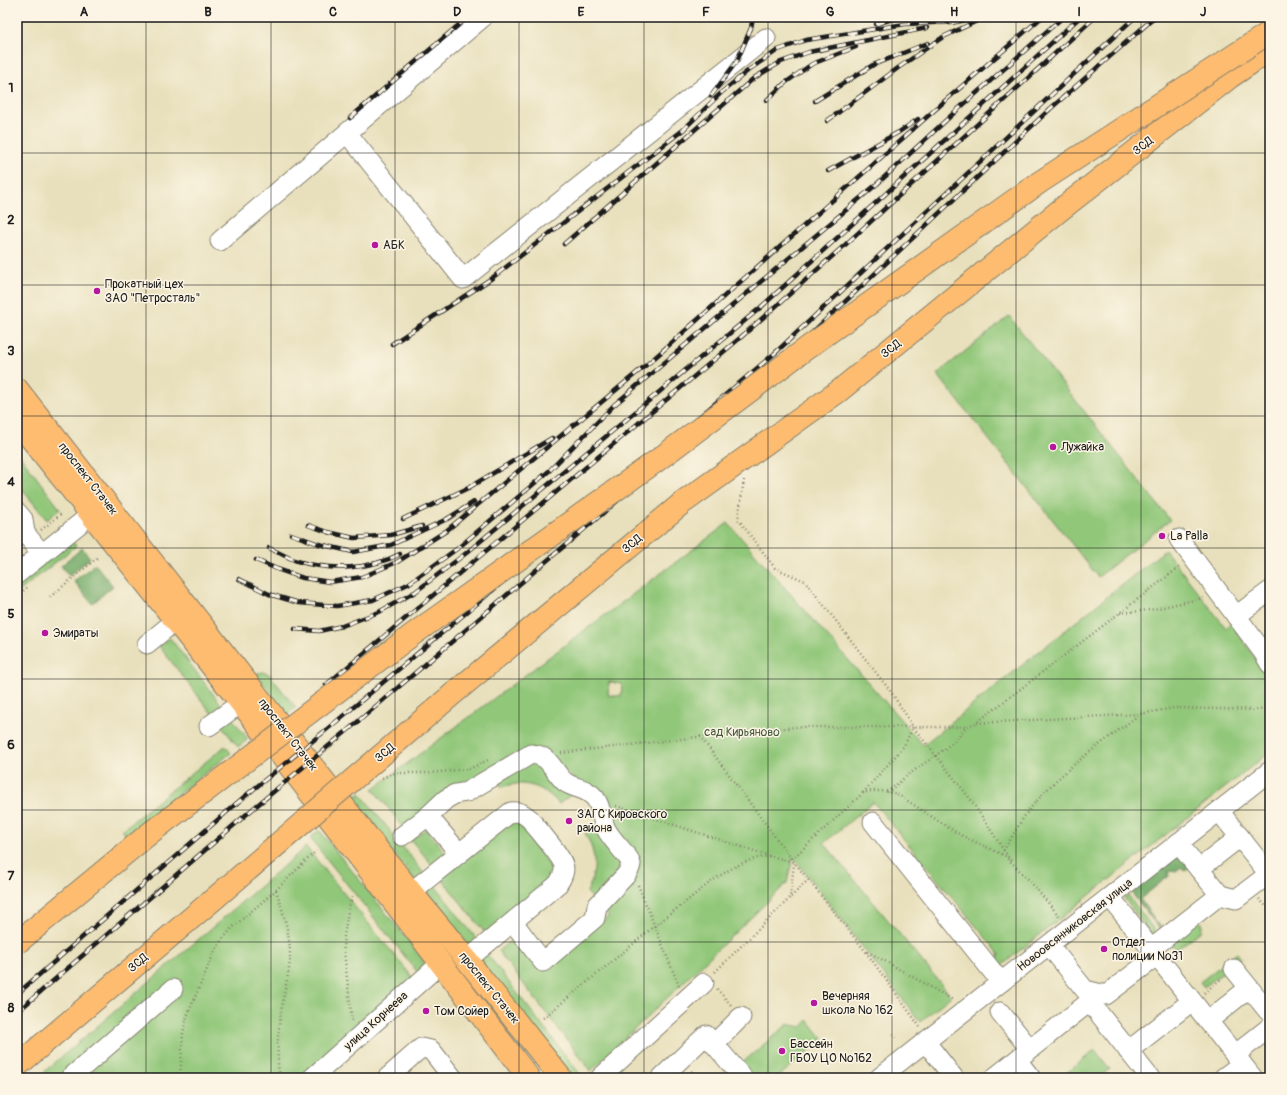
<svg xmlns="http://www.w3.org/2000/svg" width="1287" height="1095" font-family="Pangolin,sans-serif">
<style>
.green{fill:#91c779;stroke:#56724a;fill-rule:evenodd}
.forest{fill:#74ac69;stroke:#486442}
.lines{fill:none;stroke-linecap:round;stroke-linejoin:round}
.minor-casing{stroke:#827e6c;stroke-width:21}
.major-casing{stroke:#827e6c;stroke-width:24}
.highway-casing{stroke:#827e6c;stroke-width:24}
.path{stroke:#827e6c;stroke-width:2.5;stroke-dasharray:1 3;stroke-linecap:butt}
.minor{stroke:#fff;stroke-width:19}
.major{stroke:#fdbc70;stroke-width:22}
.highway{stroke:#fdbc70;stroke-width:22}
.rail-casing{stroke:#1c1c1c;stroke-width:4.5}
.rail{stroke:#fcf5e5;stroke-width:3;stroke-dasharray:9;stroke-linecap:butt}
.highway-bridge-casing{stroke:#827e6c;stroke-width:24;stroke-linecap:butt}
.highway-bridge{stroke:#fdbc70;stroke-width:22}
.grid{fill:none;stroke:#1c1c1c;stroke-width:1;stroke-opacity:0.55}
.poi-dot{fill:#b5179e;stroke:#fcf5e5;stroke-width:1.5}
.labels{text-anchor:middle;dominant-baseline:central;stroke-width:3;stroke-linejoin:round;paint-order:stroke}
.street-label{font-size:12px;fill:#1c1c1c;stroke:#fcf5e5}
.poi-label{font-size:12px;fill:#1c1c1c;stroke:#fcf5e5;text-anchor:start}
.park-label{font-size:12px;fill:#45583d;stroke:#fcf5e5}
.neatline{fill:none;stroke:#1c1c1c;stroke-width:1.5}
.grid-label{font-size:13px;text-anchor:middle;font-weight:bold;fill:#1c1c1c}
</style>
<rect width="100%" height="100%" fill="#fcf5e5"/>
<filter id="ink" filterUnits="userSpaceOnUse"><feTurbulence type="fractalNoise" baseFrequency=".025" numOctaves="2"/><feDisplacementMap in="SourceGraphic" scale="8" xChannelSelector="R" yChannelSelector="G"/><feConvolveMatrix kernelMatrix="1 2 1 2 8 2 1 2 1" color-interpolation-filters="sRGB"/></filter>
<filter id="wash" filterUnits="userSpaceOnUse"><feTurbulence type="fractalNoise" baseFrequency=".012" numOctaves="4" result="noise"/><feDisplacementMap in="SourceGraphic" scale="16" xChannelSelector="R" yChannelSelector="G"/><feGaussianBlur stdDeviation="0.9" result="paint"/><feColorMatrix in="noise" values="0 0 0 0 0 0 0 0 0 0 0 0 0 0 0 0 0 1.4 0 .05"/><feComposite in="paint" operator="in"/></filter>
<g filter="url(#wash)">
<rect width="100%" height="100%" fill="#e8e0bc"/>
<g class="green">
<path d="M1009 316 1170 520 1098 577 937 374Z"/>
<path d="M19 454 60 509 47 520 17 483V455Z"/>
<path d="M728 523 923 745 1165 550 1226 628 1232 623 1270 682V752L1013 956 996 971 991 963 1000 955 873 802 824 843 951 996 920 1022 793 857 787 883 591 1071 498 951 517 935 543 969 608 917 606 905 639 867 574 780 544 750 404 828 373 789ZM609 682 622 684 621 696 608 695Z"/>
<path d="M72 541 76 546 17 593V586Z"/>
<path d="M170 638 223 707 213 715 159 646Z"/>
<path d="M263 672 269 674 296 708 287 715 256 674Z"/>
<path d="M231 717 248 739 238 747 221 725Z"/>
<path d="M225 746 231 753 126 835 122 830Z"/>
<path d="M538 758 572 794 559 804C545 787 524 779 502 787L495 778Z"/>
<path d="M360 793 425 875 417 882 351 801Z"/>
<path d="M514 821 519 823 554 871 555 876 486 934 441 878Z"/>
<path d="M596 824 624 866 593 899 587 892C597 870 597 855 585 833Z"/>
<path d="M426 829 448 856 434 867 411 840Z"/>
<path d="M319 830 423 959C425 965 423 969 419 974L310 838Z"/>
<path d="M306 847 413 978 301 1078H37Z"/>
<path d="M432 882 479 942 471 949 424 889Z"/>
<path d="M1128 895 1158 935 1154 938 1124 898Z"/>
<path d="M1197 921 1201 923 1202 927 1201 931 1176 950 1168 940Z"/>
<path d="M1237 953 1241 959 1204 987 1200 982Z"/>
<path d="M487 954 583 1078H570L478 961Z"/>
<path d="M808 1020 823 1039 777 1078H755L742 1063 788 1024 801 1027Z"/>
<path d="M1095 1050 1110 1069 1098 1078H1060Z"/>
</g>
<g class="forest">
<path d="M82 548 90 558 69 576 61 566Z"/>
<path d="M95 564 113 586 92 604 74 581Z"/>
<path d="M1182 853 1192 866 1185 871 1181 867 1176 871 1172 870 1168 872 1169 876 1140 899 1153 917V919L1155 923H1158L1163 930 1161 931 1131 892Z"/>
</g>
</g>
<g filter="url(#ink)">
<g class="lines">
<g class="minor-casing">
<g id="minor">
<path d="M347 133 463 279 766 38"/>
<path d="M220 241 483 17"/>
<path d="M17 512 23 519 25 533 42 554"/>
<path d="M1179 539 1263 652 1270 664"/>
<path d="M17 574 103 505"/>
<path d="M1236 616 1270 591"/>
<path d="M147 644 175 621"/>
<path d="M209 726 241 703"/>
<path d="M873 822 1001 982"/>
<path d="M402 836 428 816"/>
<path d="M1178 843 1220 895"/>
<path d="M459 853 428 816 446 799 455 794 467 792 531 754C551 755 552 771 565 782 574 789 586 787 595 798 602 807 601 819 606 829 612 840 622 849 629 859L631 864 630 868 626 875 597 906 595 918 543 962 513 922"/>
<path d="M1199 869 1240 837"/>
<path d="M411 892 511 812C519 811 524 814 530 819 537 829 565 859 564 869 564 875 561 879 558 884L467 960"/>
<path d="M1110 897 1253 1078"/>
<path d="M1049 945 1085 990 1106 995 1157 956"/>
<path d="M1151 949 1220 895 1236 899 1269 874 1219 811"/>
<path d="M1234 969 1268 1011"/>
<path d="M1000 1012 1030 1049"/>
<path d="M741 1017 714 1044 743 1078"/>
<path d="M1208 1021 1249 988"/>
<path d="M923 1043 932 1050 954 1078"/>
<path d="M1128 1051 1192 1001"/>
<path d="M1235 1055 1270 1027"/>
<path d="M1017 1060 1031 1078"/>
<path d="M70 1078 173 989"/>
<path d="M312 1078 440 964"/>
<path d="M387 1078 421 1048 431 1050 453 1078"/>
<path d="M600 1078 704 983"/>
<path d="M661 1078 706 1035 714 1044"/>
<path d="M879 1078 1270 771"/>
<path d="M994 1078 1088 1003 1097 1011 1150 1078"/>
<path d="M1223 1078 1242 1064"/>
</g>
</g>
<g class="major-casing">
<g id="major">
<path d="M17 389 411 892 467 960 561 1078"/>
<path d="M17 421 241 703 529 1078"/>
</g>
</g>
<g class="highway-casing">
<path id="highway" d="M681 504 839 391 1059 211 1230 77 1270 50"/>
</g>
<g class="path">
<path d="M744 480 738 519 775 568 805 581 891 692 906 715 913 727 969 797 1011 861"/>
<path d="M41 530 61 514"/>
<path d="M17 596 29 586"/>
<path d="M50 597 97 558"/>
<path d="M1120 613 1150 610 1203 598"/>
<path d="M1264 711 1270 718"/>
<path d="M977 723 1140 714 1174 708 1270 710"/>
<path d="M700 736 794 862 866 952 920 1027"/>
<path d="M561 753 715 735 796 727H966L976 723 1181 566"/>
<path d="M382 778 395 773H429L469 769 488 760"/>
<path d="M887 792C896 786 903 778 912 772 931 758 952 747 966 727"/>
<path d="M863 793 904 746 913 727"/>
<path d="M616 806 770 856 794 862"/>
<path d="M1001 854C1013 837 1021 818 1035 803 1064 768 1104 742 1140 714"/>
<path d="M792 859 863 793 871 791H885L897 794 957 833 1005 856 1029 880 1060 917"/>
<path d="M638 885 679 986"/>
<path d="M276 890C283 912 290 933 290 956 290 969 286 983 284 995 279 1022 275 1051 280 1078"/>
<path d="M352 897 348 911 343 943 352 1021"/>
<path d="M791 897 808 880"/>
<path d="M1259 899 1270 910"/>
<path d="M867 952 876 956 953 1000"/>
<path d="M715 972 790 898 794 863"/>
<path d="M717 989 731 1005"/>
<path d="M1204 993 1222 978"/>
<path d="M543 1018C573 994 603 969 633 944 649 930 666 917 683 904 708 884 736 859 770 856"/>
<path d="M893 1034 896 1037"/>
<path d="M691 1071 698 1078"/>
<path d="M180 1078 183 1033 187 1016 213 955 221 941 232 928 276 890 316 851"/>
</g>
<use href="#minor" class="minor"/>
<use href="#major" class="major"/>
<use href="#highway" class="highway"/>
<g class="rail-casing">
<g id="rail">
<path d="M950 23 982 17"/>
<path d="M876 24 899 17"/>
<path d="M711 96 737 61 751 28 753 17"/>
<path d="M767 100 785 83 812 64 856 47"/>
<path d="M815 101 873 65 928 43"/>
<path d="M350 118 468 17"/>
<path d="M827 121 898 68 943 37 977 21"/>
<path d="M828 171 899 132 918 119"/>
<path d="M564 244 754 78 781 62 809 52 927 28"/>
<path d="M392 344 492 278 683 130 722 92 750 69 778 50 806 40 850 33 905 24 955 22"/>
<path d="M403 519 468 488 552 438"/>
<path d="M308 525 328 532 354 538 391 535 422 526"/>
<path d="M291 534 319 544 353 552 391 545 447 519 474 502"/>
<path d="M269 548C278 552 288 558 297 561 331 571 369 570 400 554"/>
<path d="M256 560 277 569 303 578 330 582 362 577 397 562 446 531 651 361 946 100 1042 17"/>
<path d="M239 579 269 594 299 603 337 606 373 600 408 584 458 548 549 471 614 405 877 184 955 112 1063 17"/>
<path d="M295 629 319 631 342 626 379 612 415 592 465 554 760 308 1080 17"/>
<path d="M326 685 740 338 845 245 1095 17"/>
<path d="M17 994 244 797 337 721 774 354 1135 17"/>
<path d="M17 1012 255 807 348 730 783 360 1050 109 1155 17"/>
</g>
</g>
<use href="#rail" class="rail"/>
<g class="highway-bridge-casing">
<g id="highway-bridge">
<path d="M17 943 150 833 412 635 655 462 807 348 1040 182 1270 32"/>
<path d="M17 1066 215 898 454 693 681 504"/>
</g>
</g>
<use href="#highway-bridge" class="highway-bridge"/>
</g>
</g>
<path class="grid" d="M146 17V1078M271 17V1078M395 17V1078M519 17V1078M644 17V1078M768 17V1078M892 17V1078M1016 17V1078M1141 17V1078M17 153H1270M17 285H1270M17 416H1270M17 548H1270M17 679H1270M17 810H1270M17 942H1270"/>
<g class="poi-dot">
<circle cx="375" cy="245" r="4"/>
<circle cx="97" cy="291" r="4"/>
<circle cx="1053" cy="447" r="4"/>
<circle cx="1162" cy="536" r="4"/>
<circle cx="45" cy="633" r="4"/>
<circle cx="569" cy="821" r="4"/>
<circle cx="1104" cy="949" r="4"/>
<circle cx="814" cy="1003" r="4"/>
<circle cx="426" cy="1011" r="4"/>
<circle cx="782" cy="1051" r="4"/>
</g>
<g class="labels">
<g class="street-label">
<text transform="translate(1143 146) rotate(-38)">ЗСД</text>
<text transform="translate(891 349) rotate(-39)">ЗСД</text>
<text transform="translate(88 479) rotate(52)">проспект Стачек</text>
<text transform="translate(632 544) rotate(-40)">ЗСД</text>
<text transform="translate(288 735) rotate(52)">проспект Стачек</text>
<text transform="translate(385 753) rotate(-41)">ЗСД</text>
<text transform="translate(1075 925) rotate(-38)">Новоовсянниковская улица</text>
<text transform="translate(138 963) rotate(-40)">ЗСД</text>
<text transform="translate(489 988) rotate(51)">проспект Стачек</text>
<text transform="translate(376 1021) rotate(-42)">улица Корнеева</text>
</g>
<g class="poi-label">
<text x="383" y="245">АБК</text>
<text x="105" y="284">Прокатный цех<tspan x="105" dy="14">ЗАО "Петросталь"</tspan></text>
<text x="1061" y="447">Лужайка</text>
<text x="1170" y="536">La Palla</text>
<text x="53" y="633">Эмираты</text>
<text x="577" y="814">ЗАГС Кировского<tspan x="577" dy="14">района</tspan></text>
<text x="1112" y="942">Отдел<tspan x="1112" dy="14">полиции №31</tspan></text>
<text x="822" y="996">Вечерняя<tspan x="822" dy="14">школа № 162</tspan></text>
<text x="434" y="1011">Том Сойер</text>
<text x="790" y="1044">Бассейн<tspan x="790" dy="14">ГБОУ ЦО №162</tspan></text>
</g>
<g class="park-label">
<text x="742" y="732">сад Кирьяново</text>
</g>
</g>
<rect width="1287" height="1095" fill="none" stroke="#fcf5e5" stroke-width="44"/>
<rect x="22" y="22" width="1243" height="1051" class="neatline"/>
<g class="grid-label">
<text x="84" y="16">A</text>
<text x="208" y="16">B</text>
<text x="333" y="16">C</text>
<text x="457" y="16">D</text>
<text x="581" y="16">E</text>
<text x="706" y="16">F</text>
<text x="830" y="16">G</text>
<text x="954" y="16">H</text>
<text x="1079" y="16">I</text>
<text x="1203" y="16">J</text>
<text x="11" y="92">1</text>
<text x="11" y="224">2</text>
<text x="11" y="355">3</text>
<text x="11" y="486">4</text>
<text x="11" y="618">5</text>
<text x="11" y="749">6</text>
<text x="11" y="880">7</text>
<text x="11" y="1012">8</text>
</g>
</svg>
